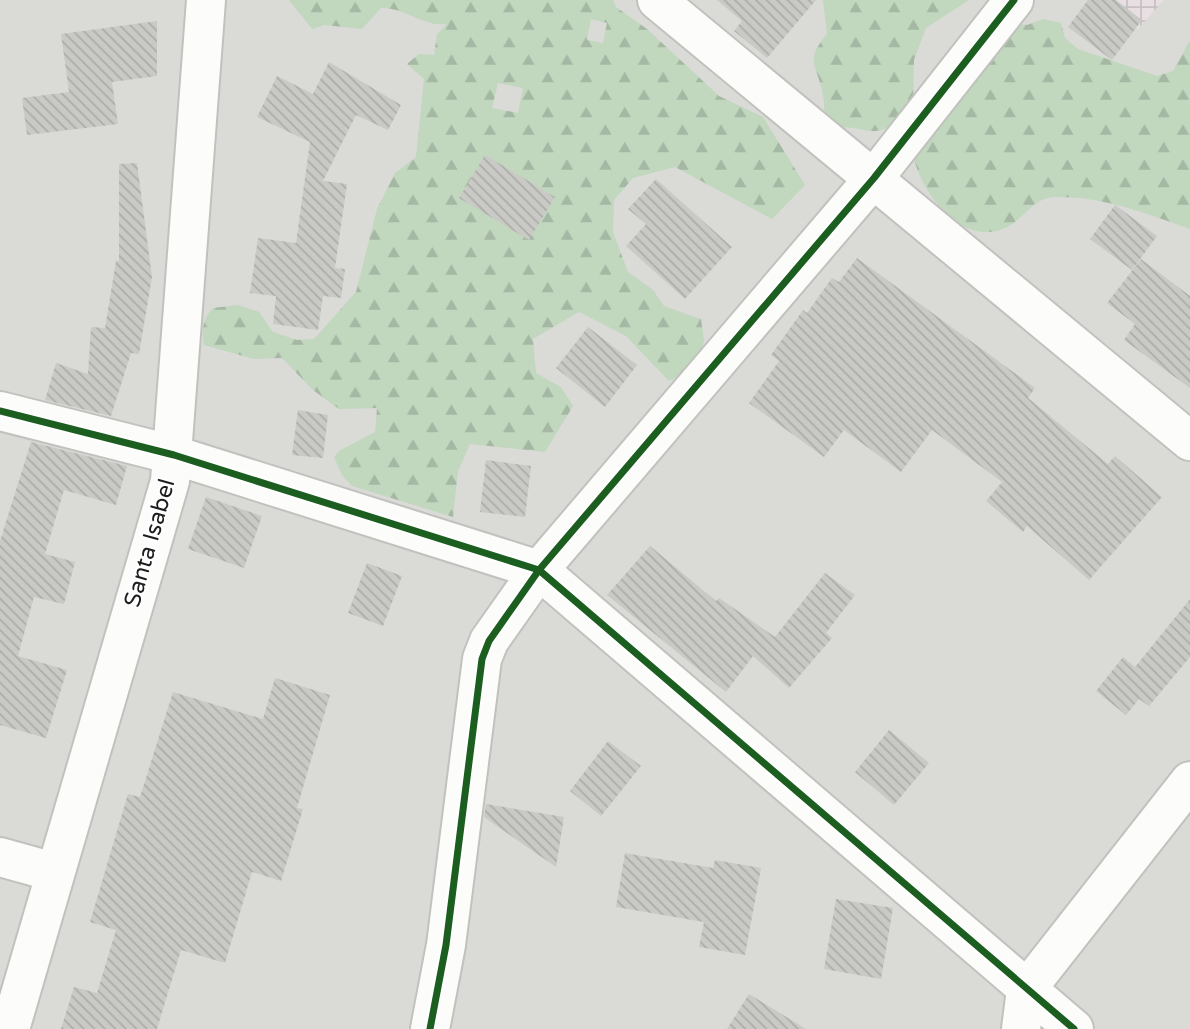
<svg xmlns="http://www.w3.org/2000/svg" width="1190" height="1029" font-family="'Varela Round',sans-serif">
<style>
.residential{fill:#dadad7}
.industrial{fill:url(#industrial-grid)}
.forest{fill:url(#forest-firs);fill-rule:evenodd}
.building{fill:url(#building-back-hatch)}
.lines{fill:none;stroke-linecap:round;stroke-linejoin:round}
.street-casing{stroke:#c1c1be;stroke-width:42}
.street{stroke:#fcfcfb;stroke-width:38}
.cycleway-casing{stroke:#fff;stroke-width:11}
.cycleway{stroke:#1b5e20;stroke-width:7}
.labels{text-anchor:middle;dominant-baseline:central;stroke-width:5;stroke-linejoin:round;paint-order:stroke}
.street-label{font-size:23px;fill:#1d1d1d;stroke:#fff}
</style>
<defs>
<pattern id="industrial-grid" width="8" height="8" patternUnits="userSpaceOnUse" patternTransform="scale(1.75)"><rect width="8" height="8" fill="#e8dfe2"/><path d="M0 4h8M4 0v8" fill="none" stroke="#c7bfc1"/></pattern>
<pattern id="forest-firs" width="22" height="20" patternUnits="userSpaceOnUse" patternTransform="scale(1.75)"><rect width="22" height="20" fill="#c1d7be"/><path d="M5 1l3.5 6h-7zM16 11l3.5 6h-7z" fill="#a5b8a3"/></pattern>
<pattern id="building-back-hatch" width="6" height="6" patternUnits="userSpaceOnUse" patternTransform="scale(1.75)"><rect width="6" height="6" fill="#c9c9c5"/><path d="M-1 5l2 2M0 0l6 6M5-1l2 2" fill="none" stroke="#acaca9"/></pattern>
</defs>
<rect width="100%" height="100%" fill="#ebebe6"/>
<rect class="residential" x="0" y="0" width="1190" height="1029"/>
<path class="industrial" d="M1103 0H1164L1138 29Z"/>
<g class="forest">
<path d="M289 0H613L616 7 647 29 719 96 763 117 805 185 772 219 675 167 633 178 614 200 613 232 628 272 653 290 664 306 701 319 704 341 696 368 669 381 626 336 579 312 533 339 536 373 561 387 573 406 545 452 470 444 458 471 453 517 352 486 342 475 334 457 339 451 375 432 377 408 339 409 313 390 282 358 254 359 204 345C201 331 203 318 213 308L238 305 259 312 273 332 297 340 314 339 356 292 377 209 395 173 416 157 424 79 407 64 419 54 434 55 437 34 447 24C422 27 405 7 381 8L362 29 324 25 312 29ZM591 19 607 23 603 43 587 40ZM498 83 523 88 518 113 492 108Z"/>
<path d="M823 0H969L926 28 914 60 913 108C868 150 872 120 825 129 824 118 825 106 823 95 818 65 803 62 827 34Z"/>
<path d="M1043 19 1061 23 1065 38 1078 49 1157 76 1173 71 1190 40V229C1145 213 1102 196 1054 197 1034 198 1025 217 1009 226 966 251 922 195 914 158L1019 24 1027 25Z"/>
</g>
<g class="building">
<path d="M717 0H816L767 58 734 31 742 21Z"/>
<path d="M1088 0H1116L1142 20 1112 60 1068 27Z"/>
<path d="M157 21V76L112 82 118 124 27 135 22 98 69 92 61 34Z"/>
<path d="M329 62 401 105 388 130 356 115 323 181 347 184 335 268 345 269 341 298 323 296 318 330 273 324 276 296 250 293 258 238 296 243 310 142 257 117 277 76 313 94Z"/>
<path d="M485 155 555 197 529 240 459 198Z"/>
<path d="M137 163 152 277 139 354 131 353 111 416 45 400 56 363 88 374 91 327 105 328 116 261H119V164Z"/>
<path d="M656 179 732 247 685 299 626 246 646 224 628 209Z"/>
<path d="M1115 205 1157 236 1132 270 1090 239Z"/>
<path d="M857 258 1035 388 1028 398 1108 464 1115 456 1162 497 1089 580 1027 526 1023 532 986 501 1002 482 932 430 901 472 844 430 824 457 749 403 779 361 771 355 803 310 807 313 832 278 839 282Z"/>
<path d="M1141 259 1190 296V388L1124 340 1135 324 1107 303Z"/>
<path d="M588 327 637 365 605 407 556 368Z"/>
<path d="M298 410 328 415 323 458 292 455Z"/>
<path d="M31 442 127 466 116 505 64 490 45 554 75 562 64 604 34 597 18 656 67 670 46 738 0 725V541Z"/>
<path d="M486 460 531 466 525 517 480 512Z"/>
<path d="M206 497 262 516 244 568 188 549Z"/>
<path d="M650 546 716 601 719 598 775 637 825 573 855 595 826 633 832 638 789 688 753 656 726 692 607 595Z"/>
<path d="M367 563 402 576 383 626 348 613Z"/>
<path d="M1190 599V657L1149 706 1139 699 1126 715 1096 691 1123 657 1135 667Z"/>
<path d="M275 678 330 695 297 808 303 809 281 881 252 872 225 963 181 950 157 1029H61L74 987 97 993 116 930 90 922 128 794 140 797 173 692 263 719Z"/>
<path d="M889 730 929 763 894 805 855 772Z"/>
<path d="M608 741 641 766 601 816 570 791Z"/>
<path d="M486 804 564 817 556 867 484 817Z"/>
<path d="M625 853 713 868 715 860 761 868 745 955 699 947 704 922 616 907Z"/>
<path d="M836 899 893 908 881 979 824 969Z"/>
<path d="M749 994 806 1029H727Z"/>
</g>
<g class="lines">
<g class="street-casing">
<g id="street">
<path d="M657 0 1190 441"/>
<path d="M0 411 174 455 539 570 1074 1029"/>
<path d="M0 857 54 872"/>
<path d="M10 1029 170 481 206 0"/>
<path d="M430 1029 446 945 482 659 489 641 539 570 874 178 1014 0"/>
<path d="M1021 1029 1026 990 1190 781"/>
</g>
</g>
<use href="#street" class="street"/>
<g class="cycleway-casing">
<g id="cycleway">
<path d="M0 411 174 455 539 570 1074 1029"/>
<path d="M430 1029 446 945 482 659 489 641 539 570 874 178 1014 0"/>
</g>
</g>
<use href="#cycleway" class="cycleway"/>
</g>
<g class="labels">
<g class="street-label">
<text transform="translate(150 543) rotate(-74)">Santa Isabel</text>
</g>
</g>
</svg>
